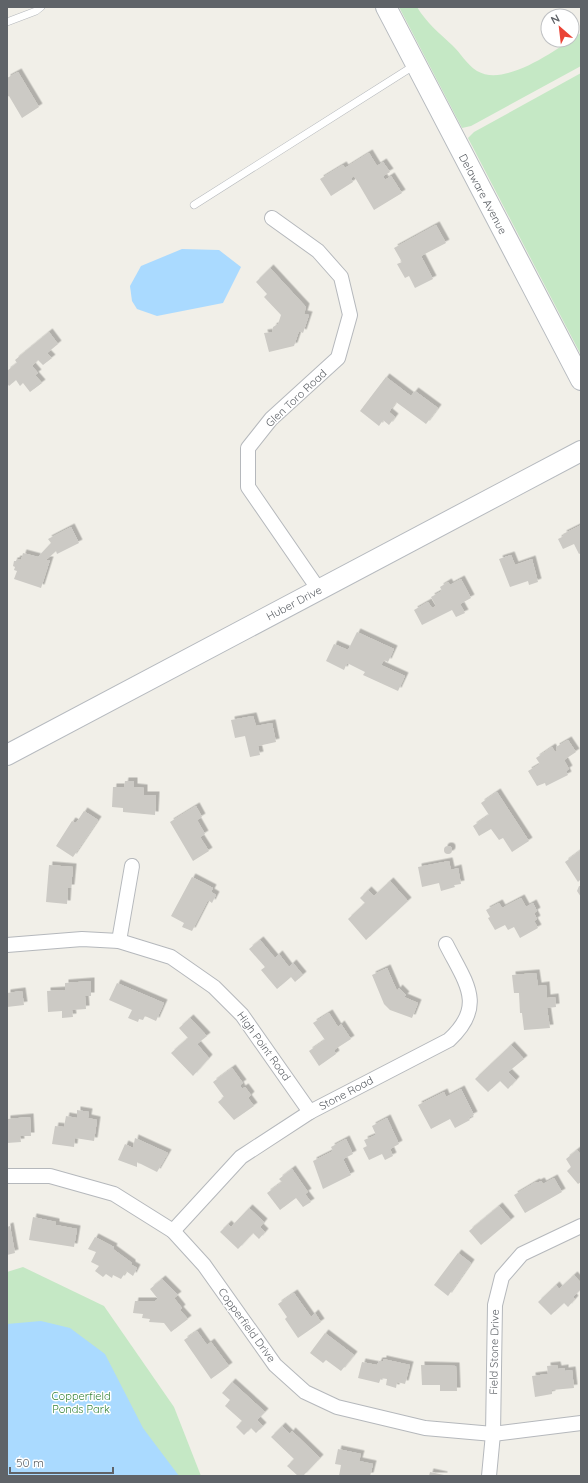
<svg xmlns="http://www.w3.org/2000/svg" width="588" height="1483" font-family="Quicksand,sans-serif">
<style>
.green{fill:#c5e8c5}
.water{fill:#aadaff}
.building{fill:#cccac5;filter:url(#shadow)}
.lines{fill:none;stroke-linecap:round;stroke-linejoin:round}
.lane-casing{stroke:#b5b8bc;stroke-width:8}
.street-casing{stroke:#b5b8bc;stroke-width:16}
.secondary-casing{stroke:#b6babf;stroke-width:22}
.lane{stroke:#fff;stroke-width:7}
.street{stroke:#fff;stroke-width:14}
.secondary{stroke:#fff;stroke-width:20}
.labels{text-anchor:middle;dominant-baseline:central;stroke-width:3;stroke-linejoin:round;paint-order:stroke}
.street-label{font-size:11px;fill:#5f6368;stroke:#fff}
.park-label{font-size:11px;fill:#348238;stroke:#fff}
</style>
<defs>
<filter id="shadow"><feDropShadow dx="3.5" dy="-3.5" stdDeviation="0" flood-color="#0004"/></filter>
</defs>
<rect width="100%" height="100%" fill="#f1efe8"/>
<g class="green">
<path d="M399 7H417C426 22 439 33 452 45 461 53 466 64 477 71 506 88 558 48 581 33V66L471 126 462 128Z"/>
<path d="M581 73V355L468 138 474 132Z"/>
<path d="M23 1267 104 1306 174 1407 201 1476H7V1272Z"/>
</g>
<g class="water">
<path d="M182 249 219 250 241 267 223 303 157 316 137 309 132 301 130 286 141 266Z"/>
<path d="M41 1321 70 1328 105 1354 143 1428 179 1476H7V1324Z"/>
</g>
<g class="building">
<path d="M18 72 39 107 22 118 9 96 7 97V78Z"/>
<path d="M369 153 377 166 383 162 390 172 383 176 385 180 391 176 402 193 374 210 354 176 351 178 353 182 331 196 320 179 343 165 345 168Z"/>
<path d="M436 225 446 243 421 256 433 279 415 288 409 276 405 278 397 264 402 262 394 248Z"/>
<path d="M270 268 306 307 304 314 309 315 303 333 299 331 294 346 269 352 264 333 272 332 273 327 278 324 281 315 264 297 267 294 256 282Z"/>
<path d="M49 332 58 344 47 353 52 358 43 365 38 360 32 366 38 373 35 375 42 383 30 392 23 383 20 386 16 380 9 386 7 383V371L17 363 15 360Z"/>
<path d="M386 377 411 396 415 391 438 408 426 424 396 402 389 412 395 417 389 425 383 420 379 426 360 411Z"/>
<path d="M581 525V553L579 554 574 544 563 549 558 539 564 536 563 534Z"/>
<path d="M71 527 79 543 57 554 56 551 46 560H50L41 588 14 579 17 571 14 570 15 567 13 566 14 561H16L17 559 21 560 23 553 38 557 51 543 48 539Z"/>
<path d="M511 555 515 565 532 559 538 582 529 585 528 581 510 587 499 559Z"/>
<path d="M461 579 471 598 460 604 465 613 456 617 452 610 422 625 414 610 428 602 432 608 436 606 431 597 442 591 440 587 448 582 450 585Z"/>
<path d="M357 632 394 649 388 662 384 660 381 665 405 676 398 691 363 675 365 672 347 663 344 670 326 661 334 644 348 650Z"/>
<path d="M253 716 256 726 272 723 276 742 258 746 260 755 250 757 245 736 235 738 231 720Z"/>
<path d="M568 740 576 752 564 760 569 769 566 771 568 775 546 786 545 783 537 786 528 771 540 764 536 758 552 747 555 752 557 751 556 747Z"/>
<path d="M125 781H134V787L144 788V795H156L155 815 123 812V808L112 807 113 787H124Z"/>
<path d="M497 792 529 841 512 852 503 838 499 840 491 829 479 836 473 826 489 815 481 803Z"/>
<path d="M196 806 202 817 197 820 205 834 200 837 209 851 193 861 170 822Z"/>
<path d="M84 811 98 820 73 857 56 846 72 821 76 823Z"/>
<circle cx="448" cy="850" r="4"/>
<path d="M581 850V879L578 882 565 862Z"/>
<path d="M449 861 451 870 458 868 461 884 454 885 455 887 441 891 439 883 422 887 418 867Z"/>
<path d="M49 865 73 867 71 888H68L67 904 46 902Z"/>
<path d="M192 877 213 888 211 892 216 895 212 903 208 900 192 931 182 927 184 923 171 916Z"/>
<path d="M390 881 408 901 366 940 348 919 365 903 360 898 368 890 374 896Z"/>
<path d="M579 886H581V897L577 891Z"/>
<path d="M521 898 526 907 533 903 537 911 534 913 537 919 534 921 538 928 520 938 514 927 508 930 505 925 495 930 488 918 490 917 486 910 499 903 502 908Z"/>
<path d="M260 940 275 958 279 954 289 967 293 963 303 975 295 982 291 977 277 989 261 970 265 967 249 949Z"/>
<path d="M387 968 397 991 399 988 406 995 404 997 418 1003 412 1018 390 1010 384 1004 372 975Z"/>
<path d="M536 973 538 986 546 985 547 998 555 997 556 1007 547 1008 550 1028 524 1030 522 1013H520L519 993H514L512 975Z"/>
<path d="M91 981V996H85L86 1009 72 1010 73 1017 62 1018V1011L48 1012 47 991 65 990V983Z"/>
<path d="M117 983 164 1003 156 1021 145 1016 143 1020 139 1019 138 1022 128 1018 132 1010 109 1000Z"/>
<path d="M22 991 24 1005 7 1007V993Z"/>
<path d="M329 1013 338 1027 341 1024 351 1039 334 1050 336 1054 319 1066 309 1051 325 1040 313 1023Z"/>
<path d="M190 1018 207 1036 197 1044 209 1058 193 1076 171 1053 188 1038 179 1028Z"/>
<path d="M511 1045 524 1059 508 1072 516 1080 508 1089 500 1081 488 1092 475 1079Z"/>
<path d="M232 1068 243 1083 240 1085 242 1089 245 1087 251 1095 248 1098 254 1106 234 1120 218 1102 224 1097 213 1082Z"/>
<path d="M461 1089 474 1115 468 1118 470 1120 455 1128 450 1119 431 1129 418 1105 444 1092 446 1097Z"/>
<path d="M77 1110 89 1112 88 1118 97 1120 94 1141 75 1138 74 1147 52 1144 55 1126 64 1127 66 1116 77 1118Z"/>
<path d="M30 1117 31 1136H20L21 1142 7 1143V1119Z"/>
<path d="M387 1118 399 1144 390 1149 393 1156 385 1160 382 1154 369 1160 363 1148 367 1146 364 1140 376 1135 372 1126Z"/>
<path d="M135 1138 168 1153 157 1172 137 1162V1167L118 1160 125 1144 133 1148Z"/>
<path d="M346 1139 353 1154 343 1159 351 1175 323 1189 313 1161 333 1151 331 1147Z"/>
<path d="M577 1150 581 1155V1182L578 1184 567 1171 571 1167 566 1159Z"/>
<path d="M292 1169 308 1192 305 1194 311 1202 303 1207 296 1198 280 1210 267 1193 282 1182 279 1179Z"/>
<path d="M554 1178 562 1192 525 1213 514 1195 536 1182 537 1183 541 1181 543 1184Z"/>
<path d="M499 1206 511 1220 481 1245 469 1231Z"/>
<path d="M249 1208 264 1222 260 1227 265 1232 259 1239 253 1233 238 1249 220 1232 228 1224 231 1227Z"/>
<path d="M33 1217 56 1222V1225L77 1229 74 1247 29 1240Z"/>
<path d="M10 1226 15 1253 7 1255V1227Z"/>
<path d="M95 1237 114 1247 113 1249 132 1263V1265L137 1268 133 1276 126 1271 121 1279 113 1275 112 1278 106 1274 103 1277 95 1271 99 1266 91 1262 96 1252 88 1249Z"/>
<path d="M458 1253 471 1263 448 1296 434 1285Z"/>
<path d="M574 1275 581 1283V1289L573 1297 575 1299 568 1307 564 1303 551 1315 538 1302 556 1285 559 1289Z"/>
<path d="M162 1279 178 1295 174 1298 182 1308 180 1310 188 1319 171 1332 164 1323 149 1322 150 1319 142 1318 143 1314 133 1313 135 1301H155L158 1299 150 1289Z"/>
<path d="M294 1293 311 1317 315 1313 321 1322 298 1338 285 1319 287 1317 278 1304Z"/>
<path d="M197 1331 207 1345 211 1342 229 1366 211 1379 184 1340Z"/>
<path d="M325 1333 354 1355 341 1371 326 1360 323 1363 310 1353Z"/>
<path d="M383 1359 410 1365 405 1384 397 1382 396 1388 386 1385 387 1379 381 1378 379 1383 358 1378 362 1362 377 1365 379 1361H383Z"/>
<path d="M421 1365 456 1366 457 1391H440V1385H422Z"/>
<path d="M557 1365 558 1369 565 1368V1371L572 1370 574 1388 552 1390V1394L535 1397 532 1376 548 1374 547 1366Z"/>
<path d="M232 1382 265 1412 257 1420 263 1426 256 1433 251 1428 244 1435 236 1427 242 1421 225 1406 230 1400 222 1393Z"/>
<path d="M282 1426 290 1434 292 1431 320 1458 303 1476H298L287 1466 294 1459 271 1437Z"/>
<path d="M338 1449 361 1454 359 1461 373 1464 370 1476H339L341 1465 335 1464Z"/>
<path d="M430 1472 444 1475V1476H429Z"/>
</g>
<g class="lines">
<g class="lane-casing">
<g id="lane">
<path d="M7 22 36 11 41 7"/>
<path d="M194 205 415 65"/>
</g>
</g>
<g class="street-casing">
<g id="street">
<path d="M272 218 318 251 341 277 350 315 338 358 271 419 248 448V487L319 590"/>
<path d="M119 941 132 866"/>
<path d="M7 945 82 939 119 941 171 957 214 987 242 1015 310 1112"/>
<path d="M7 1176H50L114 1194 173 1231 204 1265 275 1365 305 1392 337 1407 425 1428 493 1434 581 1423"/>
<path d="M173 1231 241 1157 310 1112 449 1040C487 1005 465 982 446 944"/>
<path d="M489 1476 493 1434 495 1305 502 1277 522 1254 581 1226"/>
</g>
</g>
<g class="secondary-casing">
<g id="secondary">
<path d="M386 7 581 380"/>
<path d="M7 755 581 451"/>
</g>
</g>
<use href="#lane" class="lane"/>
<use href="#street" class="street"/>
<use href="#secondary" class="secondary"/>
</g>
<g class="labels">
<g class="street-label">
<text transform="translate(483 194) rotate(62)">Delaware Avenue</text>
<text transform="translate(296 398) rotate(-43)">Glen Toro Road</text>
<text transform="translate(294 603) rotate(-28)">Huber Drive</text>
<text transform="translate(264 1046) rotate(54)">High Point Road</text>
<text transform="translate(346 1093) rotate(-28)">Stone Road</text>
<text transform="translate(247 1325) rotate(54)">Copperfield Drive</text>
<text transform="translate(494 1352) rotate(-89)">Field Stone Drive</text>
</g>
<g class="park-label">
<text x="81" y="1396">Copperfield<tspan x="81" dy="13">Ponds Park</tspan></text>
</g>
</g>
<rect width="588" height="1483" fill="none" stroke="#5f6368" stroke-width="16"/>
<g transform="translate(560 28) rotate(332)"><circle r="19" fill="#ffffff" stroke="#bfc1c3"/>
<path d="M0-3L7 15L0 10L-7 15Z" fill="#ea4335"/>
<text y="-6" font-size="11" font-weight="bold" text-anchor="middle" fill="#5f6368">N</text>
</g>
<path d="M10 1467v6h103v-6" fill="none" stroke="#5f6368" stroke-width="2"/>
<text x="16" y="1467" font-size="12" fill="#5f6368" stroke="#ffffff" stroke-width="3" paint-order="stroke">50 m</text>
</svg>
